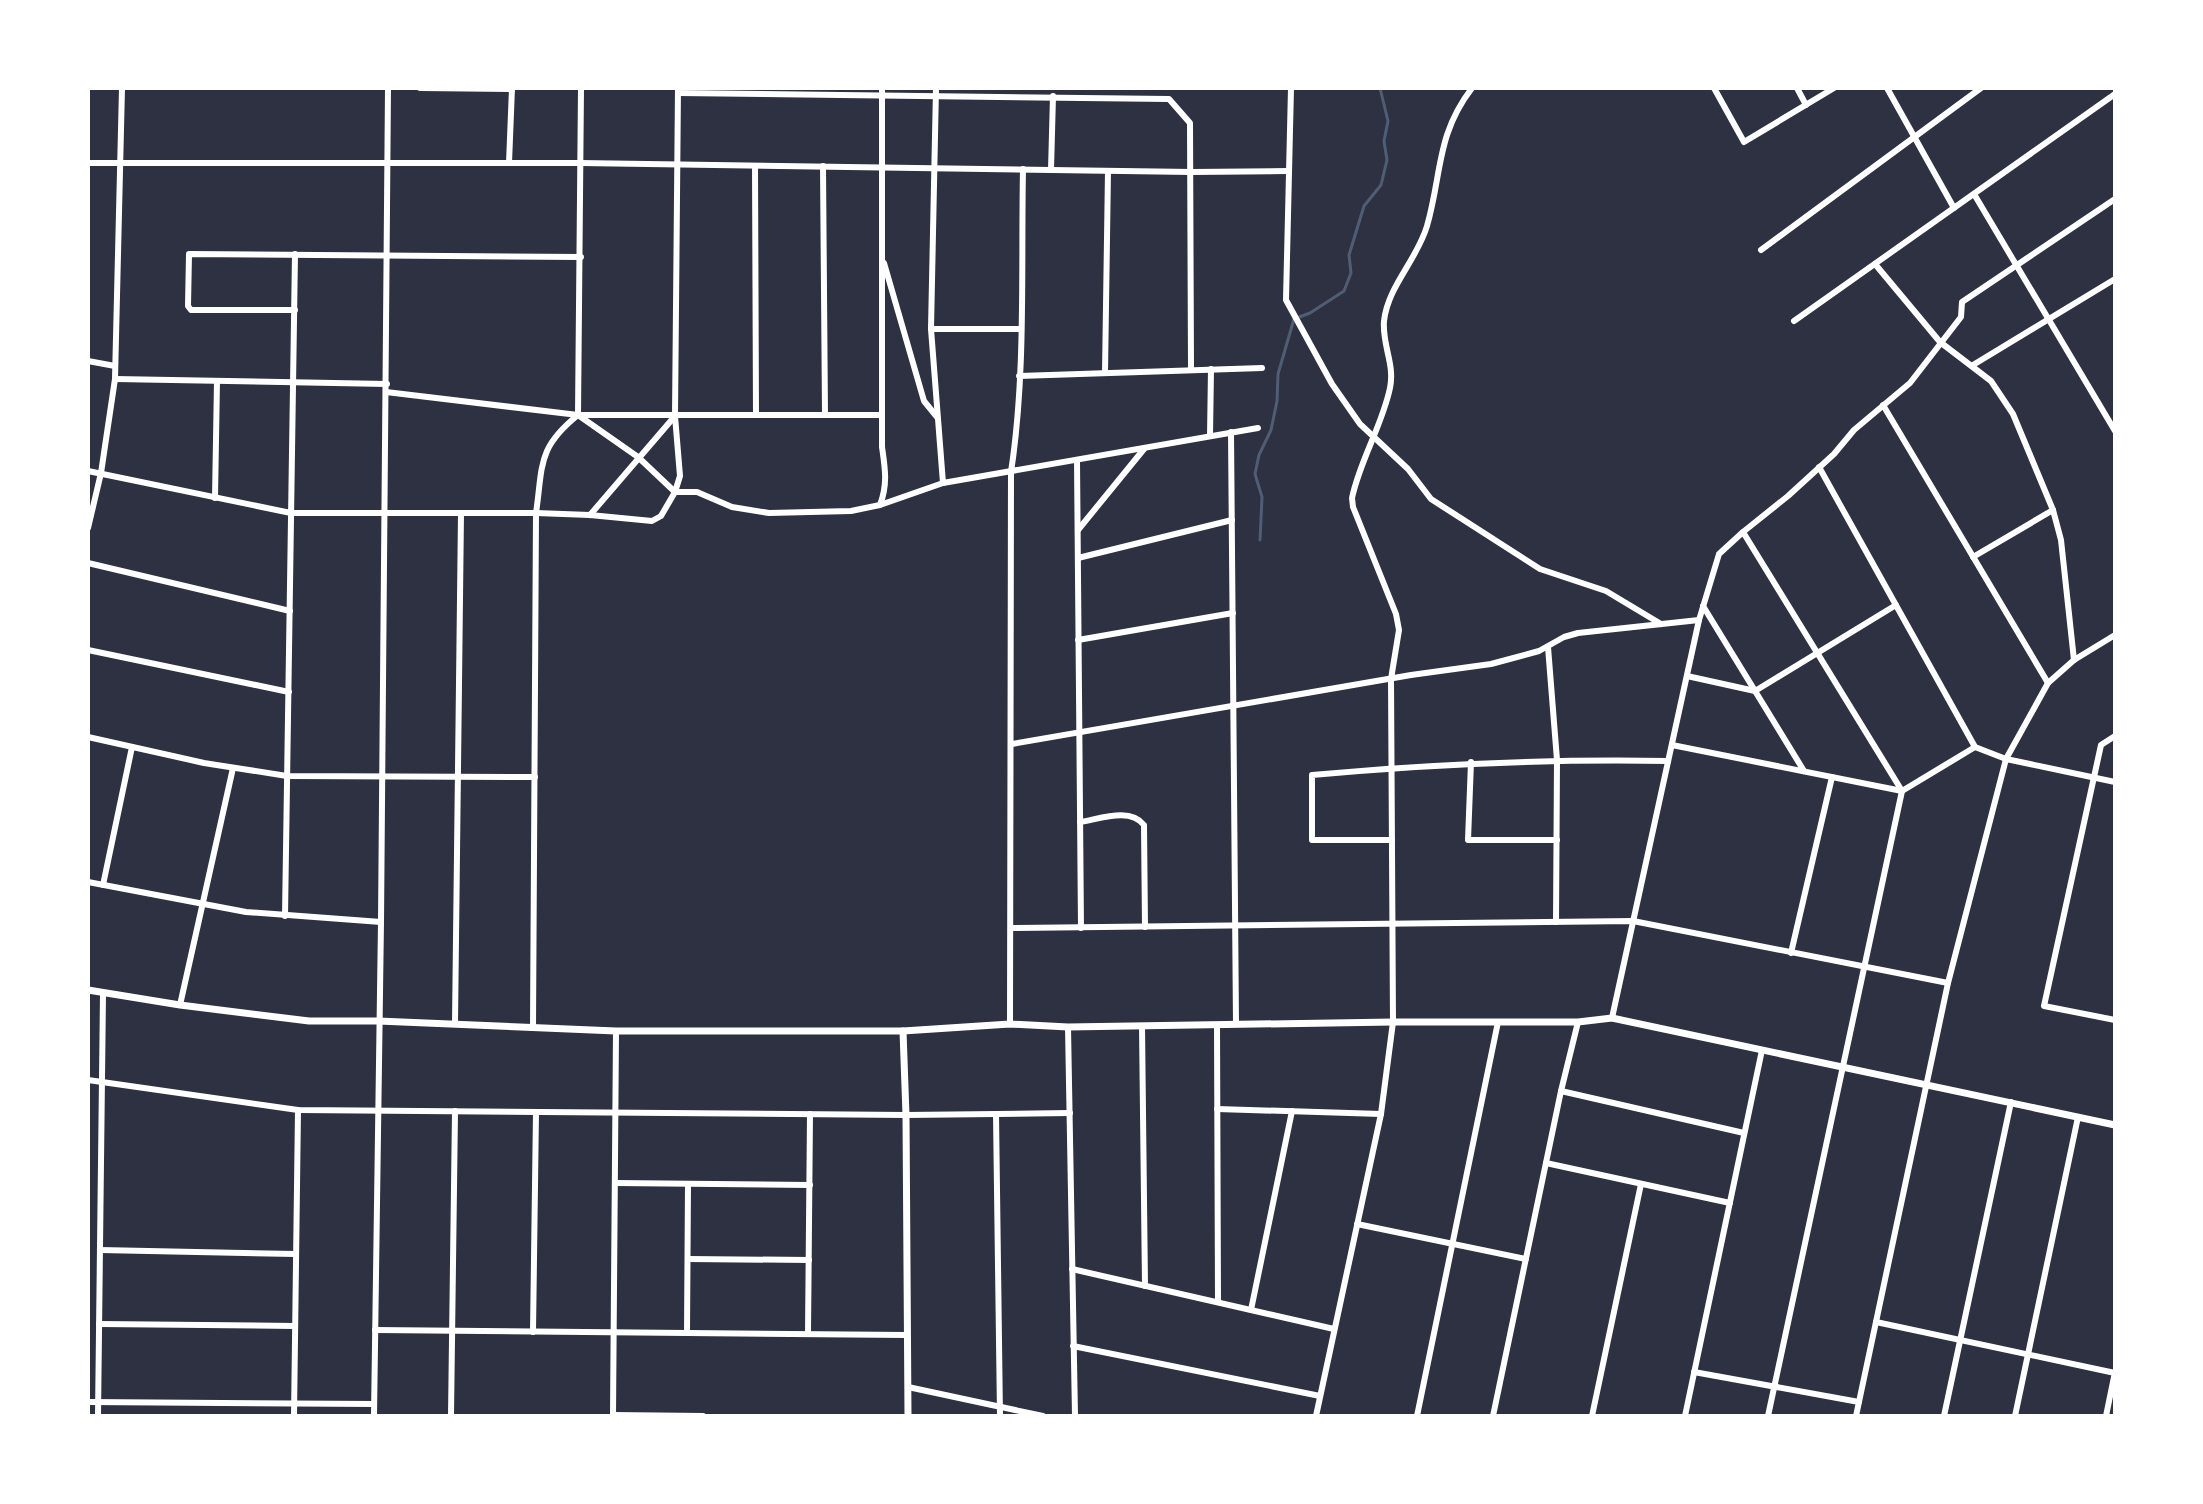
<svg xmlns="http://www.w3.org/2000/svg" width="2203" height="1504" font-family="Signika,sans-serif">
<style>
.lines{fill:none;stroke-linecap:round;stroke-linejoin:round}
.stream{stroke:#4f5d75;stroke-width:3}
.minor{stroke:#fff;stroke-width:6}
.tertiary{stroke:#fff;stroke-width:7}
</style>
<rect width="100%" height="100%" fill="#2d3142"/>
<g class="lines">
<path class="stream" d="M1260 540 1262 497 1255 474 1259 455 1271 430 1277 401 1278 374 1294 319 1310 313 1344 291 1351 273 1349 255 1364 206 1381 185 1387 160 1384 141 1388 121 1380 88"/>
<g class="minor">
<path d="M420 88 512 89"/>
<path d="M936 88 931 329 943 483"/>
<path d="M1291 88 1286 300 1332 384 1360 424 1408 469 1431 499 1540 569 1606 591 1661 624"/>
<path d="M1714 88 1744 142 1834 88"/>
<path d="M1797 88 1806 105"/>
<path d="M1887 88 1954 208"/>
<path d="M678 93 1169 99 1190 123 1191 369"/>
<path d="M88 163H580L1192 172 1288 171"/>
<path d="M509 163 512 88"/>
<path d="M755 166 756 415"/>
<path d="M823 166 825 415"/>
<path d="M1051 170 1053 96"/>
<path d="M1974 194 2115 431"/>
<path d="M1761 250 1981 88"/>
<path d="M884 263 924 401 937 417"/>
<path d="M1875 264 1940 342 1991 381 2013 414 2053 510 2061 540 2074 660"/>
<path d="M295 310H191L188 306 189 254 581 257"/>
<path d="M1794 321 2115 94"/>
<path d="M931 329H1020"/>
<path d="M88 361 115 366"/>
<path d="M1973 365 2115 279"/>
<path d="M1105 373 1108 171"/>
<path d="M1019 376 1262 368"/>
<path d="M115 379 387 384"/>
<path d="M386 392 578 415H882"/>
<path d="M1883 405 2048 683"/>
<path d="M578 415 638 457 675 492 680 476 675 416 678 88"/>
<path d="M1231 432 1236 1024"/>
<path d="M1210 436 1211 369"/>
<path d="M1077 460 1081 928"/>
<path d="M1819 467 1975 747 2006 759 2115 782"/>
<path d="M88 471 291 513H536L590 515 652 521 661 516 675 492H697L732 507 769 513 851 511 880 505 943 483 1258 428"/>
<path d="M215 498 217 381"/>
<path d="M880 505C888 484 885 468 882 447V88"/>
<path d="M590 515 675 416"/>
<path d="M88 528 101 473 115 379 122 88"/>
<path d="M1078 530 1144 449"/>
<path d="M1743 532 1902 791 1768 1416"/>
<path d="M1973 557 2053 510"/>
<path d="M1078 558 1232 520"/>
<path d="M88 563 290 611"/>
<path d="M1703 606 1804 771"/>
<path d="M1078 640 1233 613"/>
<path d="M1548 647 1557 760 1556 922"/>
<path d="M88 650 289 692"/>
<path d="M1687 676 1755 691 1896 605"/>
<path d="M2115 736 2101 745 2044 1006 2115 1020"/>
<path d="M88 737 204 763 287 776 535 777"/>
<path d="M1012 744 1411 675 1491 664 1539 651 1564 637 1578 633 1699 620"/>
<path d="M1672 745 1902 791 1975 747"/>
<path d="M1471 762 1468 840H1557"/>
<path d="M1080 822C1100 819 1130 807 1144 825L1145 927"/>
<path d="M1392 840H1312V775C1431 764 1549 759 1668 761"/>
<path d="M88 882 246 912 381 922"/>
<path d="M103 885 132 747"/>
<path d="M285 916 295 254"/>
<path d="M1011 928 1633 921 1948 983"/>
<path d="M1791 953 1832 777"/>
<path d="M180 1005 233 768"/>
<path d="M1612 1018 1699 620 1719 554 1743 532 1788 496 1834 454 1854 430 1910 383 1961 317 1962 302 2115 199"/>
<path d="M455 1024 461 513"/>
<path d="M1010 1024 1011 472C1026 374 1021 268 1023 169"/>
<path d="M1142 1026 1145 1286"/>
<path d="M1217 1026 1218 1302"/>
<path d="M1068 1027 1075 1416"/>
<path d="M533 1028 536 513C543 465 537 448 578 415L581 88"/>
<path d="M88 1080 298 1110 906 1115 1070 1113"/>
<path d="M1561 1091 1744 1133"/>
<path d="M1217 1109 1381 1114"/>
<path d="M996 1114 1000 1416"/>
<path d="M1546 1163 1730 1203"/>
<path d="M615 1183 810 1185"/>
<path d="M1357 1224 1526 1259"/>
<path d="M100 1250 296 1254"/>
<path d="M688 1259 809 1260"/>
<path d="M1072 1269 1334 1329"/>
<path d="M1251 1310 1292 1111"/>
<path d="M1876 1322 2115 1373"/>
<path d="M99 1324 295 1326"/>
<path d="M375 1330 907 1335"/>
<path d="M533 1332 536 1112"/>
<path d="M687 1333 688 1184"/>
<path d="M808 1334 810 1114"/>
<path d="M1073 1346 1320 1396"/>
<path d="M1694 1372 1859 1402"/>
<path d="M908 1387 1043 1416"/>
<path d="M88 1402 374 1404"/>
<path d="M613 1415 703 1416"/>
<path d="M98 1416 103 994"/>
<path d="M294 1416 298 1110"/>
<path d="M374 1416 381 922 388 88"/>
<path d="M451 1416 455 1111"/>
<path d="M613 1416 616 1031"/>
<path d="M1316 1416 1381 1114 1393 1022 1391 679 1399 630 1396 614 1353 507 1352 498C1360 460 1382 426 1390 388 1395 364 1382 345 1384 321 1388 286 1417 260 1427 226 1442 174 1436 135 1472 88"/>
<path d="M1417 1416 1498 1022"/>
<path d="M1493 1416 1561 1091 1578 1022"/>
<path d="M1592 1416 1641 1184"/>
<path d="M1685 1416 1762 1050"/>
<path d="M1856 1416 1948 983 2006 759 2048 683 2074 660 2115 635"/>
<path d="M1944 1416 2011 1102"/>
<path d="M2015 1416 2078 1117"/>
<path d="M2106 1416 2115 1372"/>
</g>
<g class="tertiary">
<path d="M88 990 180 1005 309 1021H378L616 1031H903L1010 1024 1068 1027 1393 1022H1578L1612 1018 2115 1125"/>
<path d="M903 1031 906 1115 908 1416"/>
</g>
</g>
<rect width="2203" height="1504" fill="none" stroke="#ffffff" stroke-width="180"/>
</svg>
